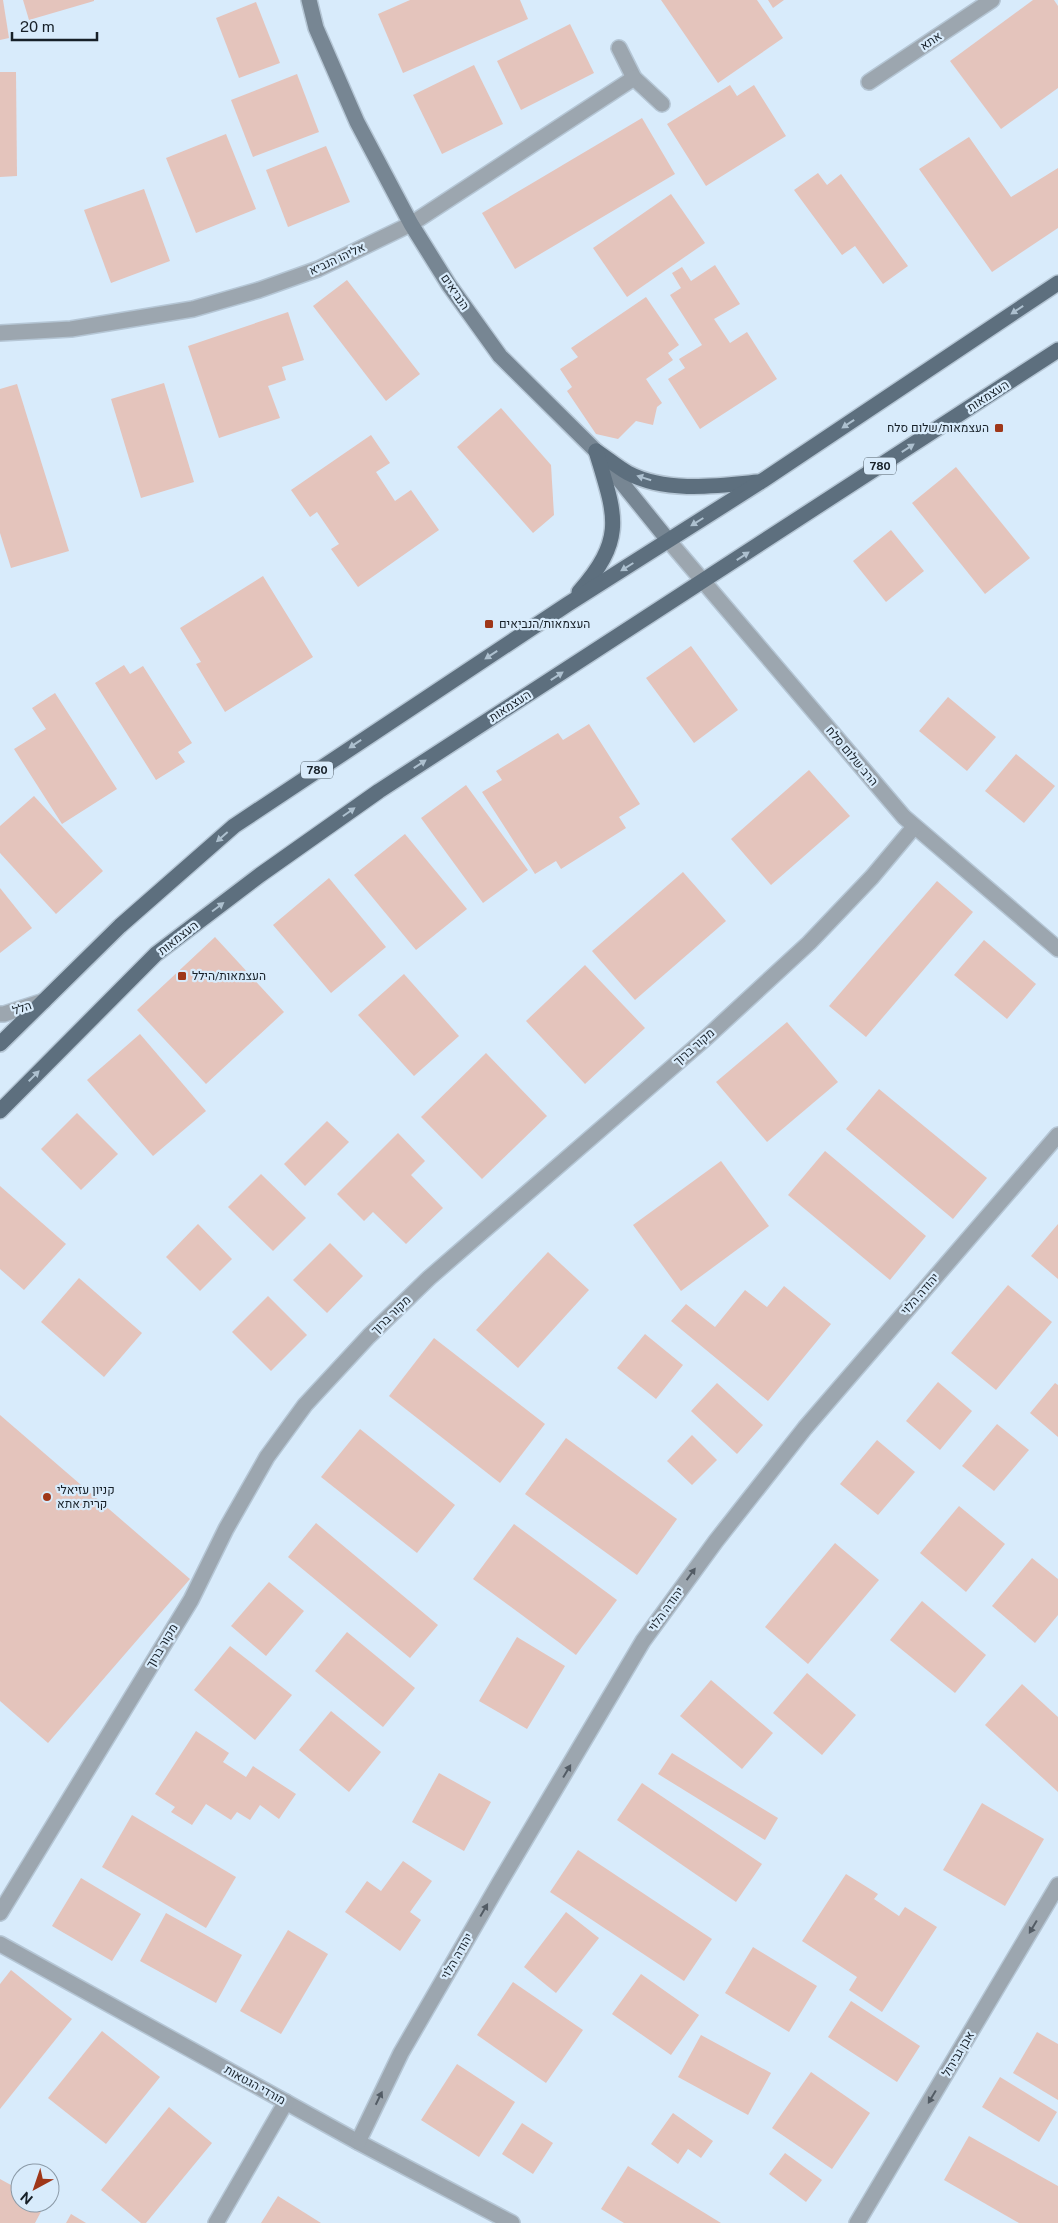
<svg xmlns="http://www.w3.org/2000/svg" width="1058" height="2223" font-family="'Public Sans',Heebo,sans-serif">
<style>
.building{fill:#e4c4bc}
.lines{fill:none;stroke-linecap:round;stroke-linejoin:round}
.street-casing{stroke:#b5c6d5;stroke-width:18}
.secondary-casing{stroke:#b5c6d5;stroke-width:18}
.primary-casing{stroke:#b5c6d5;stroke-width:18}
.street{stroke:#9ca6af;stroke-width:15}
.secondary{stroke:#778693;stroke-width:15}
.primary{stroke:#5d6f7e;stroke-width:15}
.oneway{fill:#adc0cf}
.oneway2{fill:#535c65}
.poi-dot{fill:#9f3719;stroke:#d8ebfb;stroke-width:2}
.labels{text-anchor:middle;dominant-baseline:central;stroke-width:4.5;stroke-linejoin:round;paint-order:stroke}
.shield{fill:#d8ebfb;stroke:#515d67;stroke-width:1}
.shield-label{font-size:11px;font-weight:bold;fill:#172028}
.street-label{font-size:12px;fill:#172028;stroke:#d8ebfb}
.poi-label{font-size:12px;fill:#172028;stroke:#d8ebfb;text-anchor:start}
</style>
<rect width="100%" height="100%" fill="#d8ebfb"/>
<g class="building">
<path d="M0 0H3L9 38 0 40Z"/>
<path d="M23 0H94V1L29 20Z"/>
<path d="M410 0H520L528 19 403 73 378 14Z"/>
<path d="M661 0H757L783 38 718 83Z"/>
<path d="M768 0H784L773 8Z"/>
<path d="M1033 0H1054L1058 6V88L1001 129 950 61Z"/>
<path d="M256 2 280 63 239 78 216 18Z"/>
<path d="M570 24 594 73 521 110 497 61Z"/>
<path d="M474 65 503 124 442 154 413 95Z"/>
<path d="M0 72H16L17 176 0 177Z"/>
<path d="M297 74 319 132 253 157 231 100Z"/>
<path d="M730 85 737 96 754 85 786 136 706 186 667 124Z"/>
<path d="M642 118 675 174 515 269 482 213Z"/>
<path d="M226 134 256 209 196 233 166 158Z"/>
<path d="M969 137 1011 197 1058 168V228L992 272 919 169Z"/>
<path d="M326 146 350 202 288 227 266 170Z"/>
<path d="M818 173 827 185 841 174 908 266 883 284 855 246 842 255 794 190Z"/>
<path d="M144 189 170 261 111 283 84 210Z"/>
<path d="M671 194 705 243 627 297 593 248Z"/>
<path d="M715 265 740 304 714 319 730 343 747 332 777 379 700 429 668 379 685 368 679 359 702 345 670 295 681 288 672 273 682 267 691 281Z"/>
<path d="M347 280 420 374 386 401 313 306Z"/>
<path d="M646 297 679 345 668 353 673 360 646 379 662 403 657 407 653 425 636 421 618 439 596 434 567 391 572 387 560 369 578 357 571 348Z"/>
<path d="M288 312 304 360 282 367 286 380 268 386 280 418 219 438 188 346Z"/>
<path d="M164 383 194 482 141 498 111 399Z"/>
<path d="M17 384 69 551 11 568 0 533V389Z"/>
<path d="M501 408 551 465 554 515 533 533 457 447Z"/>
<path d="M371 435 390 463 376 472 395 501 411 490 439 530 358 587 331 549 339 544 317 512 310 517 291 490Z"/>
<path d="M956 467 1030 558 985 594 912 503Z"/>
<path d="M891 530 924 571 886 602 853 561Z"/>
<path d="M263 576 313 657 225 712 196 664 201 662 180 628Z"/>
<path d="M691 646 738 710 694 743 646 678Z"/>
<path d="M124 665 130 674 143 666 192 743 178 752 185 762 156 780 95 683Z"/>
<path d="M55 693 117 789 62 824 14 749 46 729 32 708Z"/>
<path d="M948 697 996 737 967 771 919 731Z"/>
<path d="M589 724 640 804 619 817 626 828 561 869 556 861 535 874 482 792 502 780 496 771 558 733 563 740Z"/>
<path d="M1016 754 1055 786 1024 823 985 791Z"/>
<path d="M809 770 850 816 771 885 731 839Z"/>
<path d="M466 785 528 870 483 903 421 818Z"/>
<path d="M34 796 103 871 56 914 0 853V826Z"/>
<path d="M405 834 467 909 416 950 354 875Z"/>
<path d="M683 872 726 921 635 1000 592 951Z"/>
<path d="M329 878 386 947 331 993 273 925Z"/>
<path d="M937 881 973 912 866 1037 829 1006Z"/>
<path d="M0 888 32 928 0 953Z"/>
<path d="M215 937 284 1012 206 1084 137 1010Z"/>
<path d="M984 940 1036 984 1007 1019 954 975Z"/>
<path d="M585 965 645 1028 585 1084 526 1021Z"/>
<path d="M404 974 459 1036 414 1076 358 1015Z"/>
<path d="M787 1022 838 1082 767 1142 716 1082Z"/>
<path d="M140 1034 206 1111 153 1156 87 1080Z"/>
<path d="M486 1053 547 1116 482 1179 421 1117Z"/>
<path d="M879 1089 987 1178 953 1219 846 1129Z"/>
<path d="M77 1113 118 1154 81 1190 41 1149Z"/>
<path d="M327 1121 349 1142 305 1186 284 1164Z"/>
<path d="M398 1133 425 1161 411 1175 443 1208 406 1244 373 1212 364 1221 337 1194Z"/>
<path d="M825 1151 926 1236 890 1280 788 1195Z"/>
<path d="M721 1161 769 1226 681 1291 633 1225Z"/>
<path d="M261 1174 306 1218 273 1251 228 1207Z"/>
<path d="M0 1186 66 1244 24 1290 0 1269Z"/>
<path d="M198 1224 232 1259 200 1291 166 1257Z"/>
<path d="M1058 1224V1279L1031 1256Z"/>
<path d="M330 1243 363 1276 327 1313 293 1280Z"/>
<path d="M548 1252 589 1290 518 1368 476 1330Z"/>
<path d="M79 1278 142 1333 104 1377 41 1322Z"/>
<path d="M1008 1285 1052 1322 996 1390 951 1353Z"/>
<path d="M784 1286 831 1324 768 1401 671 1321 686 1304 715 1327 745 1290 767 1307Z"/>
<path d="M268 1296 307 1335 271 1371 232 1332Z"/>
<path d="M645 1334 683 1365 656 1399 617 1368Z"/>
<path d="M434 1338 545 1424 500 1483 389 1396Z"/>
<path d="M938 1382 972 1411 940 1450 906 1421Z"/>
<path d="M717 1383 763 1425 737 1454 691 1411Z"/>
<path d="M1055 1383 1058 1385V1437L1030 1413Z"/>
<path d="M0 1415 190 1579 48 1743 0 1701Z"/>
<path d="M997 1424 1029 1450 994 1491 962 1466Z"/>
<path d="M360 1429 455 1505 417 1553 321 1477Z"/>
<path d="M692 1435 717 1460 692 1485 667 1461Z"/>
<path d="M566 1438 677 1519 637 1575 525 1494Z"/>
<path d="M877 1440 915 1472 878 1515 840 1484Z"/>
<path d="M959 1506 1005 1544 966 1592 920 1553Z"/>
<path d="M316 1523 438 1625 410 1658 288 1557Z"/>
<path d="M514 1524 617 1600 576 1655 473 1579Z"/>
<path d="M835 1543 879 1580 808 1664 765 1627Z"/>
<path d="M1032 1558 1058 1579V1615L1035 1643 992 1606Z"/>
<path d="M269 1582 304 1611 266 1656 231 1626Z"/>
<path d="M922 1601 986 1655 955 1693 890 1640Z"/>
<path d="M347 1632 415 1688 383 1727 315 1671Z"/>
<path d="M517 1637 565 1666 527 1729 479 1701Z"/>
<path d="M230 1646 292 1695 255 1740 194 1690Z"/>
<path d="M807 1673 856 1715 822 1755 773 1713Z"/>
<path d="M711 1680 773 1733 742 1769 680 1716Z"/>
<path d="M1022 1684 1058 1717V1792L985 1725Z"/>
<path d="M331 1711 381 1752 349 1792 299 1750Z"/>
<path d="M196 1731 229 1753 223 1762 246 1777 253 1766 296 1794 279 1819 260 1805 250 1820 237 1812 231 1820 206 1804 192 1825 171 1812 175 1807 155 1794Z"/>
<path d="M672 1753 778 1818 765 1840 658 1774Z"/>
<path d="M439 1773 491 1802 464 1851 412 1822Z"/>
<path d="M642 1783 762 1864 736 1902 617 1820Z"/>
<path d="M982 1803 1044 1839 1005 1906 943 1870Z"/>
<path d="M132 1815 236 1877 206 1928 102 1867Z"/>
<path d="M578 1850 712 1939 684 1981 550 1892Z"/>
<path d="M403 1861 432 1881 410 1912 421 1920 400 1951 345 1912 367 1881 381 1891Z"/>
<path d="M846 1874 878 1894 874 1899 899 1916 905 1907 937 1927 882 2012 849 1990 857 1977 802 1941Z"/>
<path d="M81 1878 141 1914 112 1961 52 1926Z"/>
<path d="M566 1912 599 1938 556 1993 524 1967Z"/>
<path d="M166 1913 242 1955 216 2003 140 1961Z"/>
<path d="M288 1930 328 1954 281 2034 240 2011Z"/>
<path d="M753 1947 817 1986 789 2032 725 1993Z"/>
<path d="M11 1970 72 2019 0 2109V1984Z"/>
<path d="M641 1974 699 2015 671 2055 612 2014Z"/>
<path d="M513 1982 583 2030 546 2083 477 2035Z"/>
<path d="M851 2001 920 2046 897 2082 828 2037Z"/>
<path d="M102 2031 160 2077 106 2144 48 2098Z"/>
<path d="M1037 2032 1058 2044V2100L1013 2073Z"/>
<path d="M701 2035 771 2073 748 2115 678 2077Z"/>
<path d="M457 2064 515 2102 479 2157 421 2120Z"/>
<path d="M811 2072 870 2113 832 2169 772 2128Z"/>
<path d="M1000 2077 1057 2112 1039 2142 982 2107Z"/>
<path d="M169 2107 212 2143 146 2223H141L101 2190Z"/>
<path d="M673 2113 713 2141 701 2158 688 2149 678 2164 651 2144Z"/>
<path d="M522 2123 553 2143 533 2174 502 2154Z"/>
<path d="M969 2136 1058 2186V2223H1019L944 2180Z"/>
<path d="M785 2153 822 2180 806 2202 769 2174Z"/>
<path d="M628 2166 721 2223H624L601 2209Z"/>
<path d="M0 2179 20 2190V2203L45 2204 35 2223H0Z"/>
<path d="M278 2196 321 2223H261Z"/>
<path d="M71 2214 86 2223H66Z"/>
</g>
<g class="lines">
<g class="street-casing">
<g id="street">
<path d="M619 48 634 78 662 104"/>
<path d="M869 82 992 0"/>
<path d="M0 333 71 329 193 309 259 290 318 269 411 224 634 78"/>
<path d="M668 540 904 817 1058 949"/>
<path d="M0 1014H4L44 1001"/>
<path d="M0 1913 191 1600 226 1529 267 1457 305 1405 369 1336 429 1278 707 1037 809 943 872 877 914 827"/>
<path d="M0 1944 358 2142 512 2223"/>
<path d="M358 2142 401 2053 500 1882 643 1641 716 1541 805 1428 1058 1135"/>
<path d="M216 2223 286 2102"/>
<path d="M857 2223 1058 1885"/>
</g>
</g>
<g class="secondary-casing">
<path id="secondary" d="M309 0 316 28 357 122 411 224 449 285 500 356 596 451 668 540"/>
</g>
<g class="primary-casing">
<g id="primary">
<path d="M596 451C607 458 617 467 628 473 666 493 717 486 758 482"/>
<path d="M579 592C627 537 615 515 596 451"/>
<path d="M0 1044 120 926 234 826 568 604 762 481 1058 283"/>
<path d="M0 1111 156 954 260 875 379 791 1058 350"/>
</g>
</g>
<use href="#street" class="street"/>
<use href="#secondary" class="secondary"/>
<use href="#primary" class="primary"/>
</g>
<defs><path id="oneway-solid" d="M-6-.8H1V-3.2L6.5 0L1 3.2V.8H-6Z" transform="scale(1.25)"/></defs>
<g class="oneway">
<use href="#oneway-solid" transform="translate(1017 310) rotate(146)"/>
<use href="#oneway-solid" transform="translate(848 424) rotate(146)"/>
<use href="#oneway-solid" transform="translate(908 448) rotate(-33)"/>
<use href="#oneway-solid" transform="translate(644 478) rotate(-163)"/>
<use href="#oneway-solid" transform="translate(697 522) rotate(148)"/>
<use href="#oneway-solid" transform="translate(743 556) rotate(-33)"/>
<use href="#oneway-solid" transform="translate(627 567) rotate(148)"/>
<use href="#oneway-solid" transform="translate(491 655) rotate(147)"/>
<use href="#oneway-solid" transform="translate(557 676) rotate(-33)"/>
<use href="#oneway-solid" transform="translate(355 744) rotate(146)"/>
<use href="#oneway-solid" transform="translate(420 764) rotate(-33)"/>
<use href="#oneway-solid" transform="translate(349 812) rotate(-35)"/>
<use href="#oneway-solid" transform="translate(222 837) rotate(139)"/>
<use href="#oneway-solid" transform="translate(218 907) rotate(-37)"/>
<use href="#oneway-solid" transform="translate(34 1076) rotate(-45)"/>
</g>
<g class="oneway2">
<use href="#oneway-solid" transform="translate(691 1574) rotate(-54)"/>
<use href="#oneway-solid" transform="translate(567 1771) rotate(-59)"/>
<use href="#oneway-solid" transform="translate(484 1910) rotate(-60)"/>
<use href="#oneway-solid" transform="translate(1033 1927) rotate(121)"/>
<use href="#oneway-solid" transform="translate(932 2097) rotate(121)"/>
<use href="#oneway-solid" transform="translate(379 2098) rotate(-64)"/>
</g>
<g class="poi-dot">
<rect x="994" y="423" width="10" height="10" rx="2.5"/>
<rect x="484" y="619" width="10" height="10" rx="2.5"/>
<rect x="177" y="971" width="10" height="10" rx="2.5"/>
<circle cx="47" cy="1497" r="5"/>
</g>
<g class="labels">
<g class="shield">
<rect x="864" y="457.5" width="32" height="17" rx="4"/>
<rect x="301" y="761.5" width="32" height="17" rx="4"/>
</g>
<g class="shield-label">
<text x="880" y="466">780</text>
<text x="317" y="770">780</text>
</g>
<g class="street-label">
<text transform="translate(931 41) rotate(-34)">אתא</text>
<text transform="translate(337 259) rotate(-25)">אליהו הנביא</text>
<text transform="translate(455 292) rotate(56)">הנביאים</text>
<text transform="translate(988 396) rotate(-33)">העצמאות</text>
<text transform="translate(510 706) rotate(-33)">העצמאות</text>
<text transform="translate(852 756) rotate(50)">הרב שלום סלח</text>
<text transform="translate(178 938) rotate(-38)">העצמאות</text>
<text transform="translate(22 1008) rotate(-19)">הלל</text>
<text transform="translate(694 1047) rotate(-41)">מקור ברוך</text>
<text transform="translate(920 1294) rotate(-49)">יהודה הלוי</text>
<text transform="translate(391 1315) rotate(-44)">מקור ברוך</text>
<text transform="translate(666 1609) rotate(-54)">יהודה הלוי</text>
<text transform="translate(162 1646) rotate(-59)">מקור ברוך</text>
<text transform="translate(457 1956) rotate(-60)">יהודה הלוי</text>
<text transform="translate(958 2054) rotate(-59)">אבן גבירול</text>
<text transform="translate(255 2085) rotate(29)">מורדי הגטאות</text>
</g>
<g class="poi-label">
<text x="989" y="428" text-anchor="end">העצמאות/שלום סלח</text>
<text x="499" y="624">העצמאות/הנביאים</text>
<text x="192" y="976">העצמאות/הילל</text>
<text x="57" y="1490">קניון עזיאלי<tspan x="57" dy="14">קרית אתא</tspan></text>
</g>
</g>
<g transform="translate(35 2188) rotate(220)"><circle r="24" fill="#d8ebfb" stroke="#8b9aa7"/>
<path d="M0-4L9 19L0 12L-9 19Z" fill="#9f3719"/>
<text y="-8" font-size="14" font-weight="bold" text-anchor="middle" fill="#172028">N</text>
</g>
<path d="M12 32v8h85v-8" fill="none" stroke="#172028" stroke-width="2.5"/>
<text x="20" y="32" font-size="15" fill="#172028" stroke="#d8ebfb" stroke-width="4" paint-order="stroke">20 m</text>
</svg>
